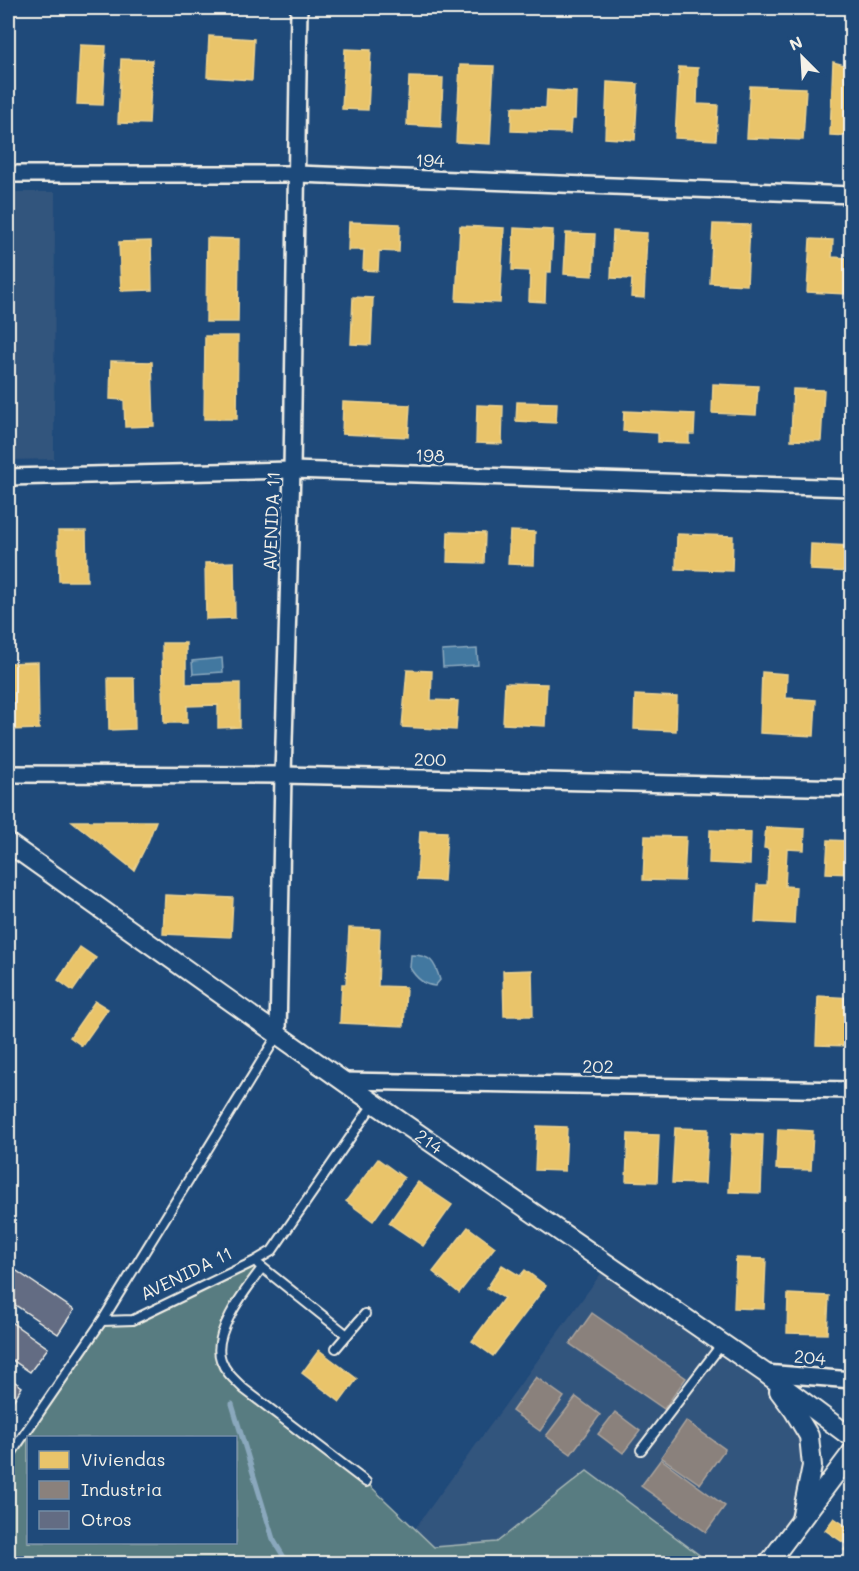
<svg xmlns="http://www.w3.org/2000/svg" width="859" height="1571" font-family="Mali,sans-serif">
<style>
.built{fill:#33547d}
.green{fill:#597c81;stroke:#a6b6b4;stroke-width:1.5;fill-rule:evenodd}
.water{fill:#4378a0;stroke:#8aa8bd;stroke-width:1.5}
.homes{fill:#e9c46a;stroke:#ecd290;stroke-width:1.5}
.industry{fill:#8a817c;stroke:#aaa39c;stroke-width:1.5}
.lines{fill:none;stroke-linecap:round;stroke-linejoin:round}
.stream{stroke:#8aa8bd;stroke-width:5}
.building{fill:#636c83;stroke:#f4f1e8;stroke-width:1.5}
.service-casing{stroke:#f4f1e8;stroke-width:12}
.minor-casing{stroke:#f4f1e8;stroke-width:20}
.tertiary-casing{stroke:#f4f1e8;stroke-width:22}
.service{stroke:#1f4a7a;stroke-width:8}
.minor{stroke:#1f4a7a;stroke-width:15}
.tertiary{stroke:#1f4a7a;stroke-width:18}
.labels{text-anchor:middle;dominant-baseline:central;stroke-width:6;stroke-linejoin:round;paint-order:stroke}
.street-label{font-size:18px;fill:#f4f1e8;stroke:#1f4a7a}
</style>
<rect width="100%" height="100%" fill="#1f4a7a"/>
<filter id="ink" filterUnits="userSpaceOnUse"><feTurbulence type="fractalNoise" baseFrequency=".0167" numOctaves="2"/><feDisplacementMap in="SourceGraphic" scale="12" xChannelSelector="R" yChannelSelector="G"/><feConvolveMatrix kernelMatrix="1 2 1 2 8 2 1 2 1" color-interpolation-filters="sRGB"/></filter>
<g filter="url(#ink)">
<g class="built">
<path d="M8 192H55L54 459 8 460Z"/>
<path d="M608 1264 765 1373 809 1436 801 1519 768 1563 389 1564Z"/>
</g>
<path class="green" d="M255 1261 262 1268 228 1319 218 1352 227 1372 366 1482 434 1547 497 1542 587 1471 710 1563H8V1465L102 1321 133 1320ZM28 1438H236V1542H28Z"/>
<g class="water">
<path d="M477 649 478 665 443 667 442 651Z"/>
<path d="M222 658 223 672 193 674 192 661Z"/>
<path d="M411 955C431 955 435 962 440 980L435 986C423 985 416 978 410 968Z"/>
</g>
<g class="homes">
<path d="M209 36 254 39 252 80 207 77Z"/>
<path d="M80 45 106 46 103 105 77 104Z"/>
<path d="M345 49 371 50 368 110 342 109Z"/>
<path d="M121 59 152 60 149 124 118 123Z"/>
<path d="M833 62 852 67V136L830 135Z"/>
<path d="M460 65 494 66 490 144 456 142Z"/>
<path d="M679 67 698 68 697 104 718 105 716 140 675 138Z"/>
<path d="M409 77 443 78 441 127 407 125Z"/>
<path d="M607 82 638 84 635 140 605 138Z"/>
<path d="M750 86 806 88 803 140 747 138Z"/>
<path d="M547 90 576 92 575 119H571L570 133 511 131 512 107 546 108Z"/>
<path d="M349 222 400 224 399 252 379 251 378 271 363 270 364 250H348Z"/>
<path d="M713 224 750 225 747 285 710 283Z"/>
<path d="M460 226 504 228 500 303 456 301Z"/>
<path d="M514 228 553 230 551 272H546L545 302 529 301 530 271 512 270Z"/>
<path d="M613 231 647 233 644 298 631 297 632 279 611 278Z"/>
<path d="M566 233 595 234 593 276 564 274Z"/>
<path d="M207 238 239 239 238 322H206Z"/>
<path d="M810 239 833 240 832 257 848 258 847 294 807 292Z"/>
<path d="M151 241 152 290 121 291 119 242Z"/>
<path d="M353 297 373 298 371 345 351 344Z"/>
<path d="M205 336H238L237 419H204Z"/>
<path d="M111 361 152 362 154 426 125 427 124 400 110 399Z"/>
<path d="M713 384 758 386 756 415 712 413Z"/>
<path d="M793 389 824 390 821 441 791 440Z"/>
<path d="M343 402 410 405 408 437 342 434Z"/>
<path d="M517 402 557 403 556 423 516 421Z"/>
<path d="M477 405 503 406 502 444 476 443Z"/>
<path d="M624 411 695 414 694 434H689V443L658 442V433L623 431Z"/>
<path d="M58 531H86L87 581H59Z"/>
<path d="M510 531 535 532 534 565 508 564Z"/>
<path d="M448 532 485 533 484 563 447 562Z"/>
<path d="M677 534 733 536 732 571 676 569Z"/>
<path d="M811 544 852 546V572L810 570Z"/>
<path d="M234 562 235 618 206 619 205 563Z"/>
<path d="M162 643H186V684L240 683V727L218 728V705L187 706V723H164Z"/>
<path d="M38 662 39 729 8 730V663Z"/>
<path d="M407 670 432 671 431 700 458 701 456 730 402 727Z"/>
<path d="M762 672 787 674 786 698 816 700 814 736 760 733Z"/>
<path d="M108 678H134L135 729 109 730Z"/>
<path d="M505 683 547 684 545 726 503 724Z"/>
<path d="M635 695 677 697 676 731 634 729Z"/>
<path d="M72 821H156L147 844 134 870Z"/>
<path d="M766 827 805 829 804 850 787 849 785 886 796 887 794 924 755 922 757 885H767L769 849 764 848Z"/>
<path d="M710 830 751 832 750 865 709 863Z"/>
<path d="M420 831 447 832 444 881 417 880Z"/>
<path d="M645 836 686 837 684 881 643 880Z"/>
<path d="M828 840 852 841V874L826 873Z"/>
<path d="M165 895 233 898 231 937 163 934Z"/>
<path d="M349 928 380 929 378 986 406 987 404 1026 340 1023 342 984H346Z"/>
<path d="M80 947 96 958 73 991 58 980Z"/>
<path d="M532 970 533 1016H504L503 971Z"/>
<path d="M818 996 852 998V1046L816 1045Z"/>
<path d="M95 1001 108 1009 82 1046 70 1037Z"/>
<path d="M537 1126 567 1127 565 1171 535 1170Z"/>
<path d="M675 1128 708 1129 705 1184 672 1183Z"/>
<path d="M778 1129 813 1131 811 1170 776 1169Z"/>
<path d="M732 1133 763 1135 761 1193 729 1192Z"/>
<path d="M628 1134 659 1135 657 1182 626 1181Z"/>
<path d="M378 1159 404 1178 373 1221 346 1201Z"/>
<path d="M418 1182 452 1205 423 1246 389 1223Z"/>
<path d="M468 1227 495 1247 459 1293 433 1272Z"/>
<path d="M736 1258 766 1259 764 1309 734 1308Z"/>
<path d="M502 1265 520 1276 525 1270 546 1286 493 1356 472 1341 504 1298 487 1288Z"/>
<path d="M788 1294 829 1296 827 1334 787 1333Z"/>
<path d="M319 1350 357 1379 340 1402 302 1373Z"/>
<path d="M834 1518 852 1530V1555L844 1550 847 1545 825 1530Z"/>
</g>
<g class="industry">
<path d="M592 1313 686 1378 664 1409 570 1344Z"/>
<path d="M536 1377 564 1397 540 1431 512 1411Z"/>
<path d="M576 1397 600 1415 571 1454 546 1436Z"/>
<path d="M615 1412 640 1431 623 1453 598 1434Z"/>
<path d="M686 1421 725 1449 700 1484 661 1457Z"/>
<path d="M661 1459 725 1506 706 1532 641 1486Z"/>
</g>
<g class="lines">
<path class="stream" d="M232 1404 273 1539 288 1564"/>
</g>
<g class="building">
<path d="M8 1265 74 1310 58 1334 8 1300Z"/>
<path d="M8 1320 48 1348 30 1372 8 1357Z"/>
<path d="M8 1377 22 1387 8 1409Z"/>
</g>
<g class="lines">
<g class="service-casing">
<g id="service">
<path d="M258 1264 347 1335"/>
<path d="M262 1268C247 1288 211 1333 221 1360 225 1372 235 1380 244 1389L366 1482"/>
<path d="M102 1321 277 1036"/>
<path d="M336 1348 365 1314"/>
<path d="M641 1450 721 1345"/>
<path d="M8 1458 102 1321 133 1320 255 1261 272 1251 374 1103"/>
</g>
</g>
<g class="minor-casing">
<g id="minor">
<path d="M8 174H297L852 195"/>
<path d="M8 477 292 470 852 488"/>
<path d="M8 774 283 775 852 788"/>
<path d="M278 1035 283 775 292 470 299 8"/>
<path d="M343 1081 852 1090"/>
<path d="M765 1373 852 1380"/>
</g>
</g>
<g class="tertiary-casing">
<g id="tertiary">
<path id="s1" d="M8 843 374 1103 765 1373 852 1438"/>
<path d="M779 1391 794 1411 809 1436 812 1466 801 1519"/>
<path d="M768 1564 852 1452"/>
</g>
</g>
<use href="#service" class="service"/>
<use href="#minor" class="minor"/>
<use href="#tertiary" class="tertiary"/>
</g>
</g>
<g class="labels">
<g class="street-label">
<text transform="translate(430 160) rotate(2)">194</text>
<text transform="translate(430 455) rotate(2)">198</text>
<text transform="translate(271 521) rotate(-88)">AVENIDA 11</text>
<text transform="translate(430 759) rotate(1)">200</text>
<text transform="translate(598 1066) rotate(1)">202</text>
<text stroke="none"><textPath href="#s1" startOffset="516">214</textPath></text>
<text transform="translate(186 1273) rotate(-26)">AVENIDA 11</text>
<text transform="translate(810 1357) rotate(5)">204</text>
</g>
</g>
<rect width="859" height="1571" fill="none" stroke="#1f4a7a" stroke-width="30"/>
<rect x="15" y="15" width="829" height="1541" fill="none" stroke="#f4f1e8" stroke-width="2" filter="url(#ink)"/>
<rect x="27" y="1436" width="210" height="108" fill="#1f4a7a" stroke="#748da6" stroke-width="1.5"/>
<rect x="39" y="1451" width="30" height="18" fill="#e9c46a" stroke="#748da6" stroke-width="1.5"/>
<text x="81" y="1466" font-size="18" fill="#f4f1e8">Viviendas</text>
<rect x="39" y="1481" width="30" height="18" fill="#8a817c" stroke="#748da6" stroke-width="1.5"/>
<text x="81" y="1496" font-size="18" fill="#f4f1e8">Industria</text>
<rect x="39" y="1511" width="30" height="18" fill="#636c83" stroke="#748da6" stroke-width="1.5"/>
<text x="81" y="1526" font-size="18" fill="#f4f1e8">Otros</text>
<g transform="translate(802 57) rotate(336)" stroke="#1f4a7a" stroke-width="4.5" paint-order="stroke">
<path d="M0-4.5L10 22L0 15L-10 22Z" fill="#f4f1e8"/>
<text y="-9" font-size="16" font-weight="bold" text-anchor="middle" fill="#f4f1e8">N</text>
</g>
</svg>
